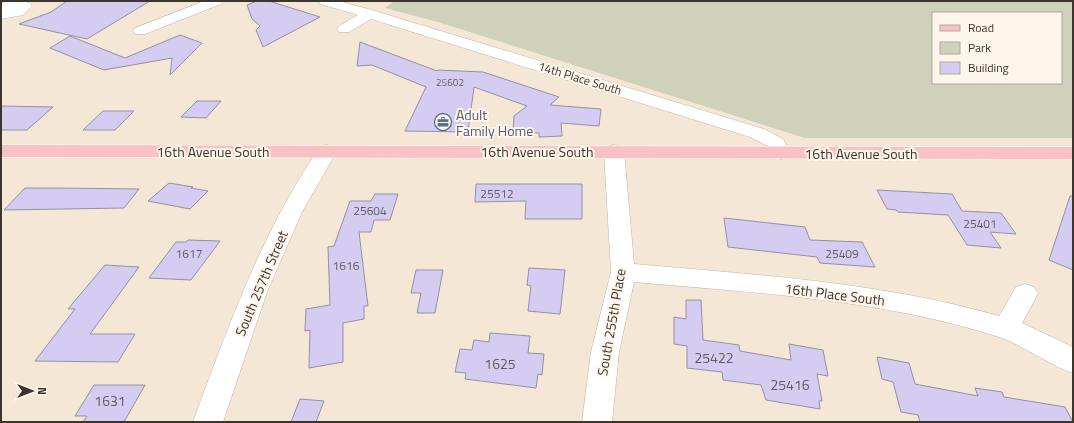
<svg xmlns="http://www.w3.org/2000/svg" width="1074" height="423" font-family="'Titillium Web',sans-serif">
<style>
.green{fill:#cfd1ba;fill-rule:evenodd}
.building{fill:#d4cdf1;stroke:#9490a3}
.lines{fill:none;stroke-linecap:round;stroke-linejoin:round}
.minor-casing{stroke:#c1b3a2;stroke-width:1}
.major-casing{stroke:#fff;stroke-width:1}
.minor{fill:#fff;fill-rule:evenodd}
.major{fill:#fac1c5;fill-rule:evenodd}
.labels{text-anchor:middle;dominant-baseline:central;stroke-width:4;stroke-linejoin:round;paint-order:stroke}
.far-number-label{font-size:10px;fill:#615b5f}
.far-street-label{font-size:12px;fill:#3b352e;stroke:#fef5eb}
.number-label{font-size:12px;fill:#615b5f}
.service-label{font-size:14px;fill:#4e5e75;stroke:#fef5eb;text-anchor:start}
.street-label{font-size:14px;fill:#3b352e;stroke:#fef5eb}
.near-number-label{font-size:14px;fill:#615b5f}
</style>
<rect width="100%" height="100%" fill="#f5e7d6"/>
<path class="green" d="M394 1H1073V138H805L438 22 385 8ZM933 13H1061V83H933Z"/>
<g class="building">
<path d="M67 1H150L87 39 19 24 51 12Z"/>
<path d="M257 1H269L320 17 263 47 256 30 260 26 252 19 247 5Z"/>
<path d="M180 35 202 43 170 75 172 58 104 70 50 48 70 36 125 58Z"/>
<path d="M360 42 437 71 438 70 483 72 559 97 550 105 601 109 599 126 561 123 562 136 539 137V133H513L514 116 527 106 474 87 468 132 405 131 426 87 372 65 357 66Z"/>
<path d="M197 101H221L206 118 181 117Z"/>
<path d="M1 106 53 107 27 130H1Z"/>
<path d="M103 111H134L115 130H83Z"/>
<path d="M169 183 193 187 191 188 208 191 190 209 148 201Z"/>
<path d="M476 184H582V219H525L526 201 475 202Z"/>
<path d="M25 188H59L139 189 124 208 4 210Z"/>
<path d="M877 190 952 194 962 211 1001 213 1016 234 990 232 1001 248 967 245 948 215 898 212 896 210 887 209Z"/>
<path d="M375 194H398L390 220H374L371 232H359L368 306H364V319L343 323V362L309 368 310 330 305 331 306 309 330 305 328 247 334 246 350 201H371Z"/>
<path d="M1070 196H1073V270L1049 260Z"/>
<path d="M724 218 805 227 810 240 862 242 875 267 820 263 817 257 728 247Z"/>
<path d="M188 240 220 241 191 280 149 278 176 242H186Z"/>
<path d="M105 265 139 267 90 334H135L118 362 35 361 75 309H68Z"/>
<path d="M529 268 565 270 560 314 528 311 531 286 527 285Z"/>
<path d="M416 270H443L435 313H417L421 293H411Z"/>
<path d="M686 300H701L703 340 739 345 740 351 791 360 789 344 823 350 828 376 817 374 822 401H819L820 409 766 400 761 385 723 380 722 372 687 368V346L674 344V317L686 319Z"/>
<path d="M490 333 530 336 528 353 544 354 542 375 538 374 536 388 465 379 466 373 455 372 460 349 472 350 474 340 489 342Z"/>
<path d="M877 357 909 363 915 384 978 396 975 388 1002 392 1004 397 1065 407 1073 422H920L918 415 901 412 893 382 882 379Z"/>
<path d="M94 385H145L124 422H83L87 416H75Z"/>
<path d="M300 399 324 401 316 422H291Z"/>
</g>
<g class="lines">
<g class="minor-casing">
<g id="minor">
<path d="M12 1C19 1 28 0 32 6L23 15 1 19V3Z"/>
<path d="M204 1H223L221 4 145 34H135L133 31 135 28Z"/>
<path d="M318 1H339L375 11 764 129 783 139 791 153 788 157 781 159 774 157 768 146 750 137 371 19 349 32H339L337 29 339 26 358 15 320 4Z"/>
<path d="M327 145 334 147 337 151 302 212 267 292 223 422H193C228 327 262 231 320 147Z"/>
<path d="M614 145 621 147 624 151 634 264C757 275 880 282 999 316L1016 287 1025 284 1034 287 1038 294 1022 323 1073 347V373C1047 364 1025 346 999 337 881 299 756 293 634 282L619 352 612 422H582L591 352 611 272 604 151 607 147Z"/>
</g>
</g>
<g class="major-casing">
<path id="major" d="M1 145 1073 147V159L1 157Z"/>
</g>
<use href="#minor" class="minor"/>
<use href="#major" class="major"/>
</g>
<defs>
<g id="office-ring" transform="scale(0.9)"><circle r="9.5" fill="#fef5eb" stroke="#5c6f8a" stroke-width="1.5"/><path d="M-6-3h4V-5.5h4V-3h4V5H-6ZM-1-4.5V-3h2v-1.5ZM-6 0V1H6V0Z" fill="#5c6f8a"/></g>
</defs>
<g fill-rule="evenodd">
<use href="#office-ring" x="443" y="122"/>
</g>
<g class="labels">
<g class="far-number-label">
<text x="450" y="82">25602</text>
</g>
<g class="far-street-label">
<text transform="translate(580 78) rotate(17)">14th Place South</text>
</g>
<g class="number-label">
<text x="497" y="193">25512</text>
<text x="370" y="210">25604</text>
<text x="980" y="223">25401</text>
<text x="189" y="253">1617</text>
<text x="842" y="253">25409</text>
<text x="346" y="265">1616</text>
</g>
<g class="service-label">
<text x="456" y="114">Adult<tspan x="456" dy="16">Family Home</tspan></text>
</g>
<g class="street-label">
<text x="213" y="151">16th Avenue South</text>
<text x="537" y="151">16th Avenue South</text>
<text x="861" y="153">16th Avenue South</text>
<text transform="translate(261 283) rotate(-67)">South 257th Street</text>
<text transform="translate(835 294) rotate(7)">16th Place South</text>
<text transform="translate(611 322) rotate(-80)">South 255th Place</text>
</g>
<g class="near-number-label">
<text x="714" y="357">25422</text>
<text x="500" y="363">1625</text>
<text x="790" y="384">25416</text>
<text x="110" y="400">1631</text>
</g>
</g>
<rect width="1074" height="423" fill="none" stroke="#3b352e" stroke-width="4"/>
<rect x="932" y="12" width="130" height="72" fill="#fef5eb" stroke="#b0a89f"/>
<rect x="940" y="25" width="20" height="6" fill="#fac1c5" stroke="#b0a89f"/>
<text x="968" y="32" font-size="12" fill="#3b352e">Road</text>
<rect x="940" y="42" width="20" height="12" fill="#cfd1ba" stroke="#b0a89f"/>
<text x="968" y="52" font-size="12" fill="#3b352e">Park</text>
<rect x="940" y="62" width="20" height="12" fill="#d4cdf1" stroke="#b0a89f"/>
<text x="968" y="72" font-size="12" fill="#3b352e">Building</text>
<g transform="translate(32 391) rotate(90)" stroke="#fef5eb" stroke-width="3" paint-order="stroke">
<path d="M0-3L7 15L0 10L-7 15Z" fill="#3b352e"/>
<text y="-6" font-size="11" font-weight="bold" text-anchor="middle" fill="#3b352e">N</text>
</g>
</svg>
